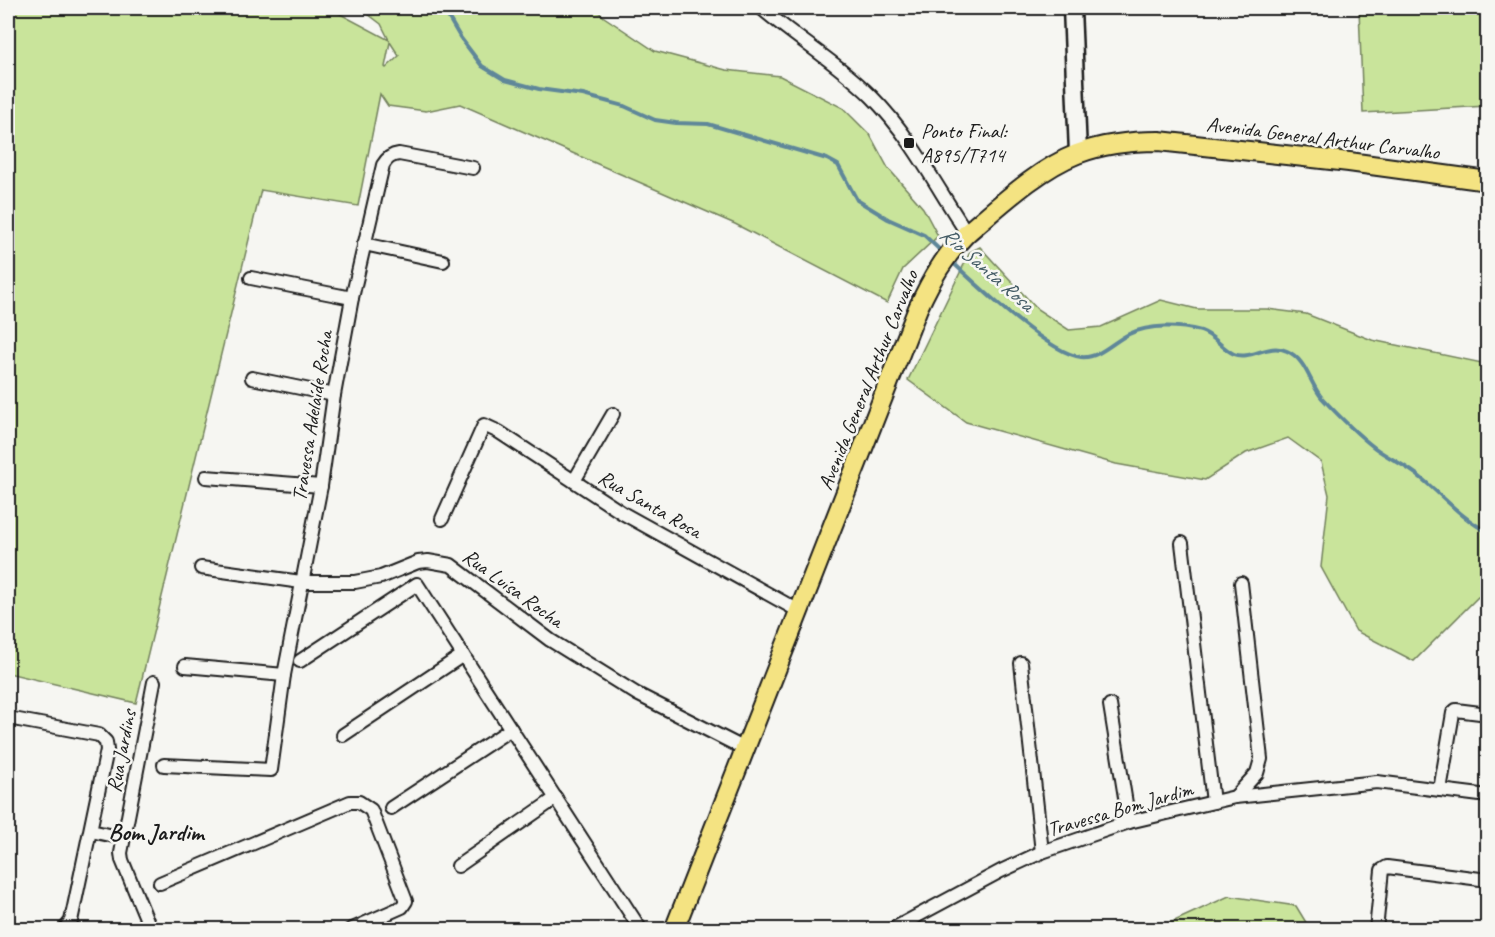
<svg xmlns="http://www.w3.org/2000/svg" width="1495" height="937" font-family="Caveat,sans-serif">
<style>
.green{fill:#c9e49b;stroke:#72805c;stroke-width:1.5;fill-rule:evenodd}
.lines{fill:none;stroke-linecap:round;stroke-linejoin:round}
.stream{stroke:#5f8799;stroke-width:4}
.street-casing{stroke:#1c1c1c;stroke-width:16}
.secondary-casing{stroke:#1c1c1c;stroke-width:21}
.primary-casing{stroke:#1c1c1c;stroke-width:22}
.street{stroke:#f6f6f2;stroke-width:12}
.secondary{stroke:#f6f6f2;stroke-width:16}
.primary{stroke:#f4e382;stroke-width:18}
.poi-dot{fill:#1c1c1c;stroke:#f6f6f2;stroke-width:2}
.labels{text-anchor:middle;dominant-baseline:central;stroke-width:5;stroke-linejoin:round;paint-order:stroke}
.poi-label{font-size:21px;fill:#1c1c1c;stroke:#f6f6f2;text-anchor:start}
.street-label{font-size:21px;fill:#1c1c1c;stroke:#f6f6f2}
.water-label{font-size:22px;font-style:italic;fill:#435b65;stroke:#f6f6f2}
.quarter-label{font-size:24px;font-weight:bold;fill:#1c1c1c;stroke:#f6f6f2}
</style>
<rect width="100%" height="100%" fill="#f6f6f2"/>
<filter id="ink" filterUnits="userSpaceOnUse"><feTurbulence type="fractalNoise" baseFrequency=".0167" numOctaves="2"/><feDisplacementMap in="SourceGraphic" scale="12" xChannelSelector="R" yChannelSelector="G"/><feConvolveMatrix kernelMatrix="1 2 1 2 8 2 1 2 1" color-interpolation-filters="sRGB"/></filter>
<g filter="url(#ink)">
<g class="green">
<path d="M8 8H329L389 40 381 24 360 8H595L604 17 655 51 726 70 780 76 843 108 870 135 888 168 923 208 938 236 903 269 887 303 735 224 460 104 426 111 388 106 380 94 358 206 261 190 136 703 8 673ZM390 42 399 56 386 68 385 67Z"/>
<path d="M1359 8H1487V106L1363 113Z"/>
<path d="M980 247 1037 309 1069 330 1101 327 1161 300 1197 309H1267L1306 314 1372 340 1487 364V603L1478 597 1414 661 1356 631 1321 567 1329 495 1321 462 1288 438 1246 453 1205 480 1116 464 966 422 908 380 970 252Z"/>
<path d="M1229 896 1296 906 1310 929H1157Z"/>
</g>
<g class="lines">
<g class="stream">
<path d="M443 8 460 37 482 66 505 80 539 89 583 95 624 106 655 120 676 123 708 124 827 159 838 165 857 200 888 219 924 235 943 253"/>
<path d="M950 260C977 285 1048 353 1081 357 1099 359 1114 341 1129 334 1150 324 1179 325 1201 331 1214 335 1222 349 1234 354 1251 361 1268 342 1287 351 1306 359 1310 384 1322 398 1337 414 1358 435 1375 448 1390 459 1407 466 1421 478 1443 496 1462 519 1488 532"/>
</g>
<g class="street-casing">
<g id="street">
<path d="M761 8C797 39 838 63 872 97 911 136 937 188 967 233"/>
<path d="M364 244 443 261"/>
<path d="M251 278 352 298"/>
<path d="M252 378 334 395"/>
<path d="M206 477 321 486"/>
<path d="M574 481 613 414"/>
<path d="M442 519 484 425 499 432 624 514 799 611"/>
<path d="M1182 543 1213 802"/>
<path d="M201 568 301 582H355L381 577 418 562 428 561 451 565 550 640 637 694 745 749"/>
<path d="M300 661 417 584 641 930"/>
<path d="M1021 663 1042 852"/>
<path d="M185 666 284 675"/>
<path d="M1110 705 1129 822"/>
<path d="M8 718 99 735 106 742 107 750 71 921 64 930"/>
<path d="M343 735 463 655"/>
<path d="M164 765 271 770 284 675 321 486 334 395 352 298 383 165C387 158 391 155 399 154L473 168"/>
<path d="M1440 790 1453 713 1456 710 1488 714"/>
<path d="M1235 797 1257 773 1261 759 1241 583"/>
<path d="M391 808 511 729"/>
<path d="M91 831 123 838"/>
<path d="M458 866 556 798"/>
<path d="M160 883 350 802H359L371 810 406 901 402 907 350 930"/>
<path d="M8 927 20 930"/>
<path d="M151 930 122 860 121 853 154 682"/>
<path d="M891 930 1001 871 1042 852 1129 822 1235 797 1377 782 1488 796"/>
<path d="M1376 930 1382 870 1387 867 1488 880"/>
</g>
</g>
<g class="secondary-casing">
<path id="secondary" d="M1072 8 1078 153"/>
</g>
<g class="primary-casing">
<path id="primary" d="M674 930 918 308C931 280 945 255 967 233 999 206 1038 169 1077 154 1103 144 1131 141 1159 141L1349 162 1488 181"/>
</g>
<use href="#street" class="street"/>
<use href="#secondary" class="secondary"/>
<use href="#primary" class="primary"/>
</g>
</g>
<rect class="poi-dot" x="903" y="137" width="12" height="12" rx="3"/>
<g class="labels">
<g class="poi-label">
<text x="921" y="131">Ponto Final:<tspan x="921" dy="24">A895/T714</tspan></text>
</g>
<g class="street-label">
<text transform="translate(1323 138) rotate(7)">Avenida General Arthur Carvalho</text>
<text transform="translate(868 380) rotate(-68)">Avenida General Arthur Carvalho</text>
<text transform="translate(312 416) rotate(-81)">Travessa Adelaíde Rocha</text>
<text transform="translate(650 504) rotate(30)">Rua Santa Rosa</text>
<text transform="translate(513 588) rotate(36)">Rua Luísa Rocha</text>
<text transform="translate(121 751) rotate(-79)">Rua Jardins</text>
<text transform="translate(1120 809) rotate(-16)">Travessa Bom Jardim</text>
</g>
<g class="water-label">
<text transform="translate(987 269) rotate(41)">Rio Santa Rosa</text>
</g>
<g class="quarter-label">
<text x="156" y="832">Bom Jardim</text>
</g>
</g>
<rect width="1495" height="937" fill="none" stroke="#f6f6f2" stroke-width="30"/>
<rect x="15" y="15" width="1465" height="907" fill="none" stroke="#1c1c1c" stroke-width="2" filter="url(#ink)"/>
</svg>
